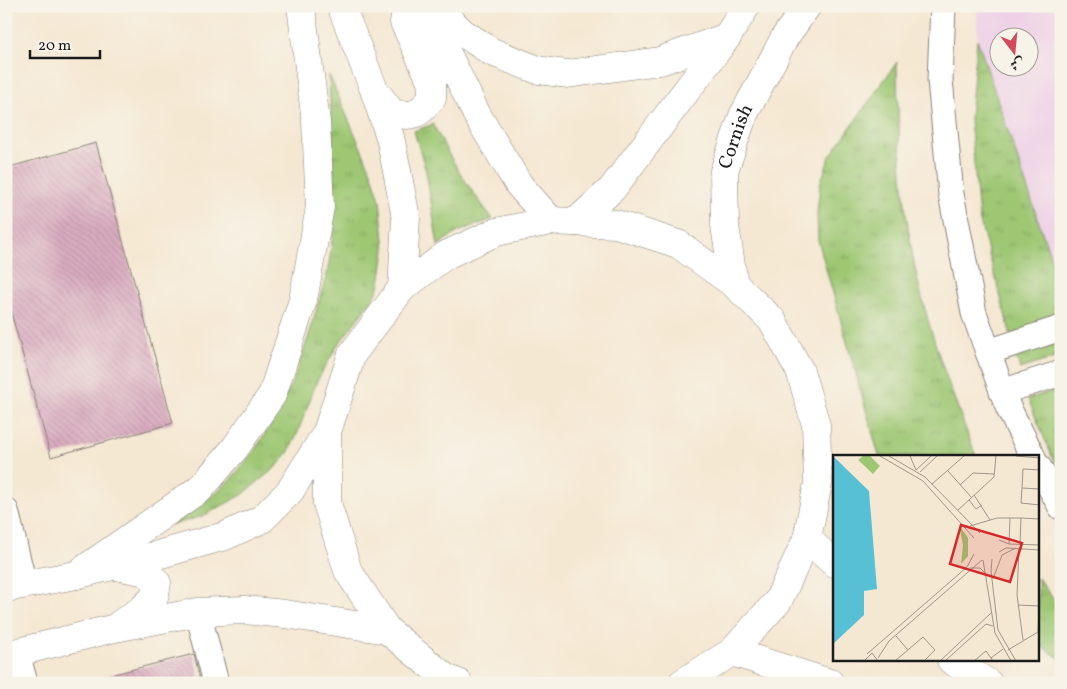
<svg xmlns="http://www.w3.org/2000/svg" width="1067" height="689" font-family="Vollkorn,Amiri,serif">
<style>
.built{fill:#eed0e7;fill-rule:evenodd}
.grass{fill:url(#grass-tufts);stroke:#5d7248}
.building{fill:url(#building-back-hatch)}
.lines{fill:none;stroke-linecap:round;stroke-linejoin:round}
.minor-casing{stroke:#888278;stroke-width:27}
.major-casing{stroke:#888278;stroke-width:29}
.minor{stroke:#fff;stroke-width:25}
.major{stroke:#fff;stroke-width:28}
.labels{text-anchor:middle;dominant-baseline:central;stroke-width:4;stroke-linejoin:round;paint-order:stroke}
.street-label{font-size:19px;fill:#1c1c1c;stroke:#f7f3e8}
.inset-road{fill:none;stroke:#9e968a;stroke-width:1}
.view{fill:#d62828;fill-opacity:0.15;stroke:#d62828;stroke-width:2.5}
.inset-edge{fill:none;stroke:#1c1c1c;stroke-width:2.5}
</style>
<defs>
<pattern id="grass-tufts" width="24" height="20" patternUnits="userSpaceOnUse" patternTransform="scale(1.25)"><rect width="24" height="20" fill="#9ec773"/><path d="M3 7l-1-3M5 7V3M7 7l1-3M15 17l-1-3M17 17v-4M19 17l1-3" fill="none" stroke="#88aa63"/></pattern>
<pattern id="building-back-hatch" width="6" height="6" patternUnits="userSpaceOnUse" patternTransform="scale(1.25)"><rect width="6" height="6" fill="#d9abc0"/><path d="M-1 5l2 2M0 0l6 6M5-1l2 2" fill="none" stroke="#ba93a4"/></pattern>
</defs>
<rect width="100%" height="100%" fill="#f7f3e8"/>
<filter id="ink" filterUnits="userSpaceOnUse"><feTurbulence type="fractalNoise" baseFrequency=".02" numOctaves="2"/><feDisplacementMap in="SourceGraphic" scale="10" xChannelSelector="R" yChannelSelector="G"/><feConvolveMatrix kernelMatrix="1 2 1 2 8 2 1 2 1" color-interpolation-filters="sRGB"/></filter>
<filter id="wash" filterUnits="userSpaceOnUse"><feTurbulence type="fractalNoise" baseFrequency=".0096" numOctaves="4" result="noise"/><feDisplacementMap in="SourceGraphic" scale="20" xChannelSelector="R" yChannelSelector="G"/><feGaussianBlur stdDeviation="1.12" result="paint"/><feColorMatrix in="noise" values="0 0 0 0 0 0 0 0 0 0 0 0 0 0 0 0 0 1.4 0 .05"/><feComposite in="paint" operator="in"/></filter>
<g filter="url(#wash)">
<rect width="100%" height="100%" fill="#f5e8d3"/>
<path class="built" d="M977 6H1061V288L977 39ZM1000 38H1030V68H1000Z"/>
<g class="grass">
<path d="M977 39 1061 288V318L1011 335 979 218 970 119Z"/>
<path d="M897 62C898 137 902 213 919 286 933 345 955 401 976 456H879L818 240 817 213 820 184 830 156Z"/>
<path d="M329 75 371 171 380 200 385 250 380 284 375 296 337 346 317 381 296 437 288 453 277 466 242 495 203 516 172 525C192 511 214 497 231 479 277 429 301 368 318 304 322 289 328 273 330 257 339 197 331 136 329 75Z"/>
<path d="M433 124C451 161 468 187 493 219 473 226 454 231 438 246L426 171 414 131Z"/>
<path d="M1061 341V356L1020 369 1016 356Z"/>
<path d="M1061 388V478L1028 399Z"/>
<path d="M1038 578 1061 610V659L1038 644Z"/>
</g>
<g id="blocks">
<g class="building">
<path d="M96 143 173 423 51 457 6 294V168Z"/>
<path d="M194 654 201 683H107L106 676Z"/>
</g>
</g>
</g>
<g filter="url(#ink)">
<use href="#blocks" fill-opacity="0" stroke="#888278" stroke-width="1"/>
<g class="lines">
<g class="minor-casing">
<g id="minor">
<path d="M943 6 940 80 951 194 974 313 1008 407 1033 457"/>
<path d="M988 352 1061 328"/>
<path d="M1002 392 1061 373"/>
<path d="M1038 466 1061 507"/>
<path d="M6 511 24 584"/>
<path d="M198 612 216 683"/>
<path d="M17 653 25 683"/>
</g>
</g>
<g class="major-casing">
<g id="major">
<path d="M341 6 373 87 390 137 397 171 406 218 402 288"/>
<path d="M424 6 477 115 519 185 551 221"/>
<path d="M435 6 463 33 492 52 538 70 567 74 660 61 727 37"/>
<path d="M376 92 392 113C414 117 417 116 432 98V83L404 22 407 6"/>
<path d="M576 222 612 189 727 37 746 6"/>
<path id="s1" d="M734 284 725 226 724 171 743 116 785 37 807 6"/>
<path d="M807 539 834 563"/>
<path d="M116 566 147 572 157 583 154 598 141 610 120 624"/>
<path d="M76 575 201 488 235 448 272 395 303 300 320 207 316 122 301 6"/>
<path d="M6 588 76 575 161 554 225 536 262 519 290 491 327 432"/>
<path d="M732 652 830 683"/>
<path d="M6 655 115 628 198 612 244 610 285 614 387 630"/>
<path d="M951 660 988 683"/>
<path d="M458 683 446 678 387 630 348 571 327 503V432L352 354 402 288 446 255 496 232 551 221 616 224 678 244 734 284 772 320 800 371 816 425 818 483 807 539 778 601 732 652 682 683"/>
</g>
</g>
<use href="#minor" class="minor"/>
<use href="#major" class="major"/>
</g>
</g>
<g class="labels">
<g class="street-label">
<text stroke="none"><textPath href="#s1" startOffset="150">Cornish</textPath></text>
</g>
</g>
<g transform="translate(833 455)">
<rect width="206" height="206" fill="#f5e8d3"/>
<path d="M126 70 135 83V101L128 109 130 90Z" fill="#9ec773"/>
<path d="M30 1H37L47 11 40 19 25 5Z" fill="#9ec773"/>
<path d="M0 1 36 36 44 134 31 136V160L0 189Z" fill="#58c0d5"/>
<path class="inset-road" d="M47 1 90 26 141 83M56 1 92 22 147 78M77 1 83 15M183 1 207 3M83 15 98 1M115 16 139 43M87 17 104 1M99 29 131 1M127 30 140 18 161 19M189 33 190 14 207 15M207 34 189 33 188 48 207 50M141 40 157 65M136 45 143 54 149 50M125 55 161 22 163 1M137 71 164 63H188M166 85 176 89 207 90M176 89 177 63M187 89 188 63 206 64M186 94 184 140 190 185M166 97 173 93 207 95M159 104 158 116 165 175 183 206M150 105 162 178 178 206M137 113H147L153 119M160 124 169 100 183 93M185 150 206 151M205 177 207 124M63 181 75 195M175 195 205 177M34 199 134 112 141 99M45 203 56 186 149 105M158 203 170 194M31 206 39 198 45 206M62 206 90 182 102 195 91 206M107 206 158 158M112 206 153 169 160 171M141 206 153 196 160 206"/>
<path class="view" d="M128 70 189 88 177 127 117 109Z"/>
<rect width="206" height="206" class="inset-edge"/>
</g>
<rect width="1067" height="689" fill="none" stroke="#f7f3e8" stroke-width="25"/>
<g transform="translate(1014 52) rotate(164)"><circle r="24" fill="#f7f3e8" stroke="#9f9d96"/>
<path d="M0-4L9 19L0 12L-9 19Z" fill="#d1495b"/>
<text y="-8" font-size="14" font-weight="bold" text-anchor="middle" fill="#1c1c1c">ش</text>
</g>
<path d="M30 50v8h70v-8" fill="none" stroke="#1c1c1c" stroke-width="2.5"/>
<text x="38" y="50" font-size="15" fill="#1c1c1c" stroke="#f7f3e8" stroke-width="4" paint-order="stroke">20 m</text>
</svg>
